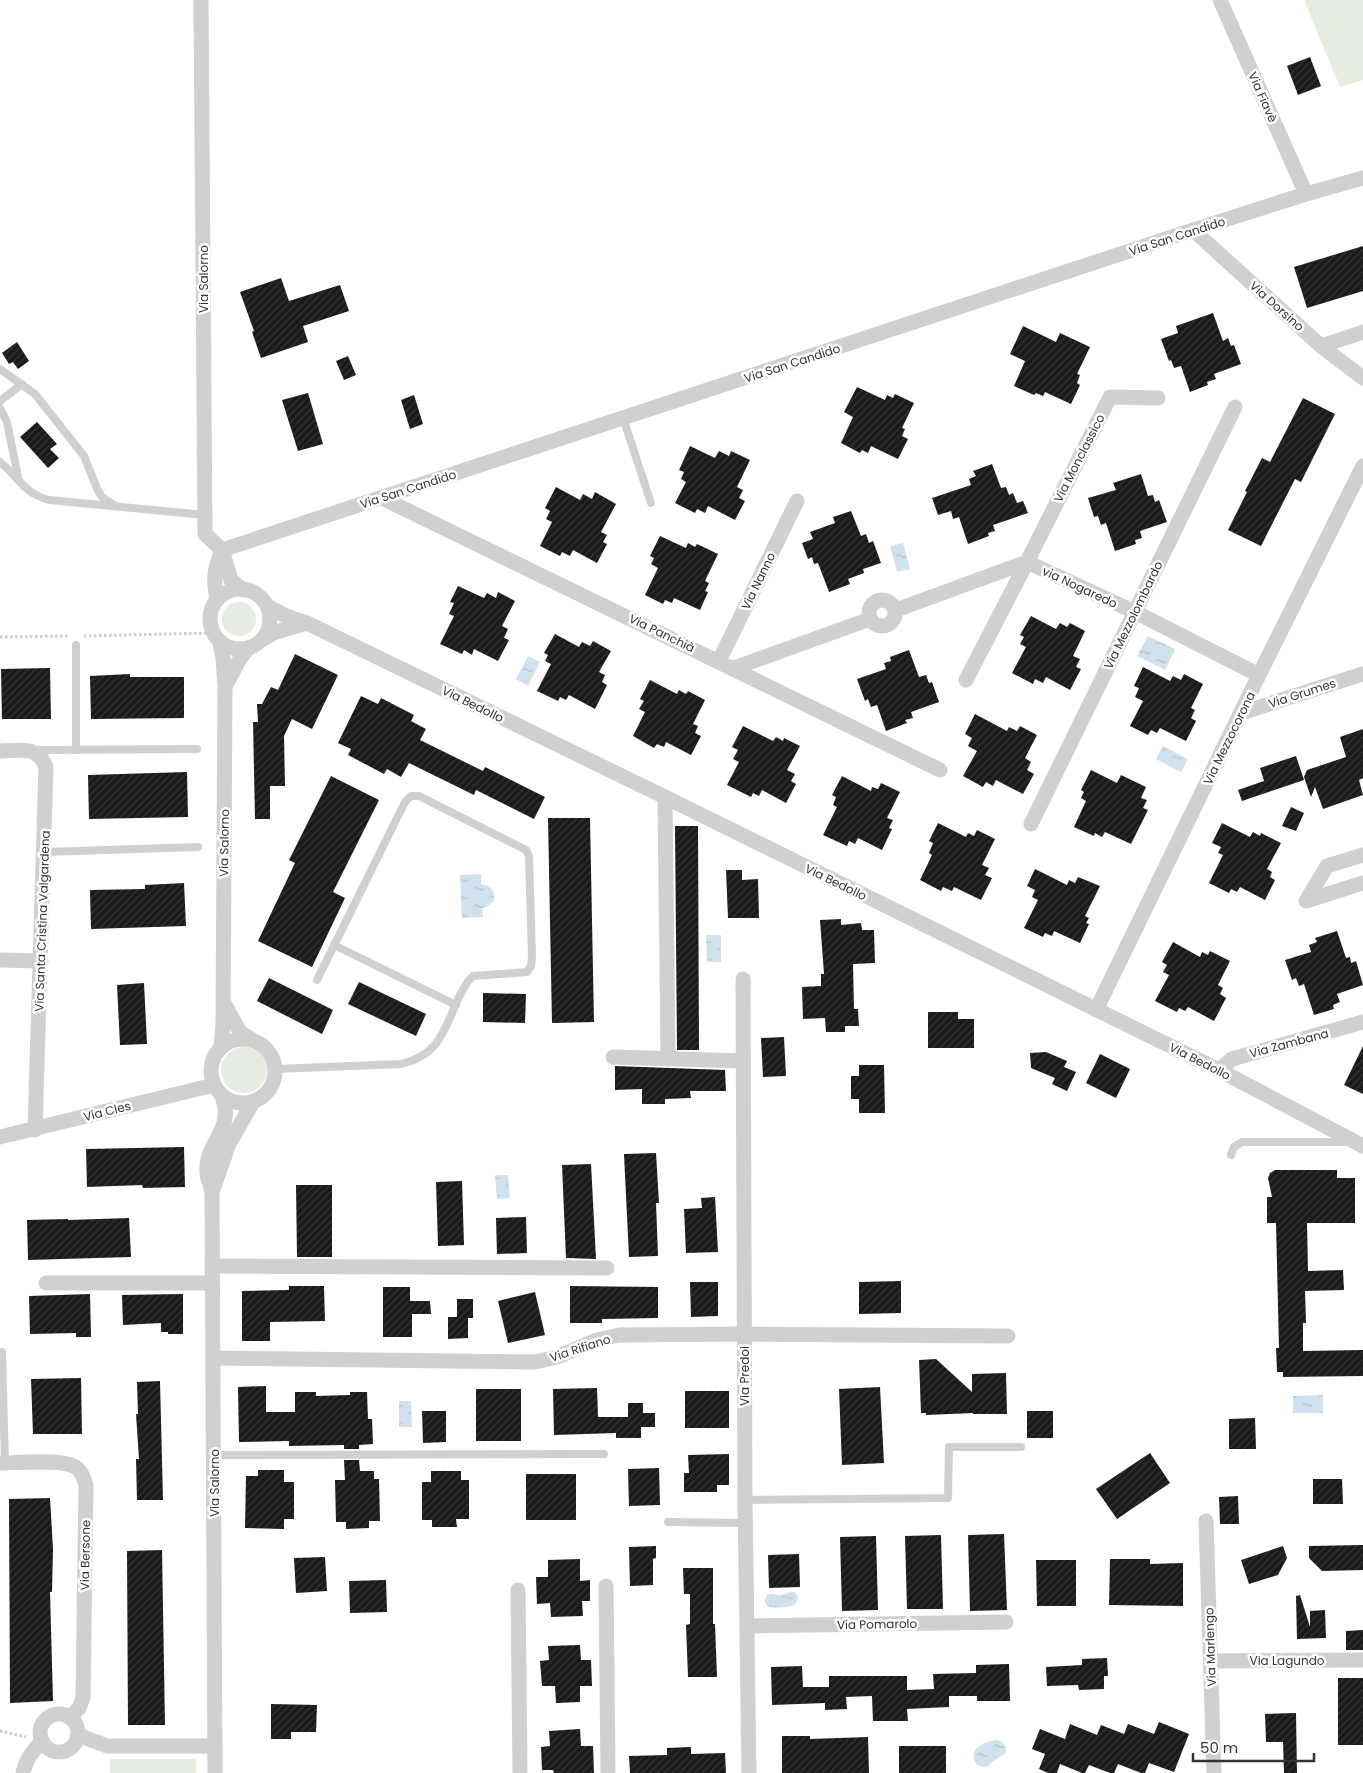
<svg xmlns="http://www.w3.org/2000/svg" width="1363" height="1773" font-family="Poppins,sans-serif">
<style>
.green{fill:#e6ecdf}
.water{fill:url(#water-ripples)}
.building{fill:url(#building-hatch)}
.lines{fill:none;stroke-linecap:round;stroke-linejoin:round}
.path{stroke:#cdcdcd;stroke-width:3;stroke-dasharray:2.5 2.5;stroke-linecap:butt}
.service{stroke:#d0d0d0;stroke-width:8}
.minor{stroke:#d0d0d0;stroke-width:15}
.labels{text-anchor:middle;dominant-baseline:central;stroke-width:5;stroke-linejoin:round;paint-order:stroke}
.street-label{font-size:12px;fill:#333;stroke:#fff}
</style>
<defs>
<pattern id="water-ripples" width="26" height="14" patternUnits="userSpaceOnUse" patternTransform="scale(1.25)"><rect width="26" height="14" fill="#cfe2ee"/><path d="M2 4q2-2 4 0t4 0M15 11q2-2 4 0t4 0" fill="none" stroke="#b2c2cd"/></pattern>
<pattern id="building-hatch" width="6" height="6" patternUnits="userSpaceOnUse" patternTransform="scale(1.25)"><rect width="6" height="6" fill="#1a1a1a"/><path d="M-1 1l2-2M0 6l6-6M5 7l2-2" fill="none" stroke="#333"/></pattern>
</defs>
<rect width="100%" height="100%" fill="#fff"/>
<g class="green">
<path d="M1304 0H1363V80L1340 87Z"/>
<circle cx="239" cy="619" r="17"/>
<circle cx="244" cy="1070" r="23"/>
<rect x="110" y="1759" width="86" height="14"/>
</g>
<g class="water">
<path d="M903 543 910 569 897 572 890 546Z"/>
<path d="M1148 636 1175 649 1165 670 1137 656Z"/>
<path d="M528 656 540 662 528 686 516 679Z"/>
<path d="M1163 746 1188 759 1181 772 1156 759Z"/>
<path d="M481 874V884C491 886 495 891 494 900L487 907 482 908 483 917 462 918 460 875Z"/>
<path d="M706 935H721V962H707Z"/>
<path d="M495 1175H508L510 1198 497 1199Z"/>
<path d="M1323 1395V1413H1293V1396Z"/>
<path d="M399 1401H411L412 1427H399Z"/>
<path d="M791 1592H794C800 1596 798 1601 794 1605 785 1608 757 1612 767 1595L771 1594 781 1595Z"/>
<path d="M998 1740C1005 1743 1008 1747 1005 1754 1003 1755 1000 1756 998 1758 988 1764 989 1771 976 1764 967 1748 985 1741 998 1740Z"/>
</g>
<g class="building">
<path d="M1310 57 1321 86 1298 95 1287 66Z"/>
<path d="M1363 246V291L1307 308 1294 267Z"/>
<path d="M281 278 289 301 340 285 349 311 303 326 308 342 261 358 252 332 254 331 240 292Z"/>
<path d="M1213 313 1223 341 1228 338 1231 346 1234 345 1241 364 1214 374 1216 379 1207 382 1208 385 1190 392 1181 366 1174 368 1171 360 1169 361 1161 339 1178 333 1176 326Z"/>
<path d="M1023 326 1056 342 1060 333 1090 347 1077 374 1080 375 1077 383 1080 385 1071 404 1045 392 1043 396 1036 393 1034 395 1014 386 1025 361 1010 354Z"/>
<path d="M17 342 29 361 18 369 13 362 9 364 2 353Z"/>
<path d="M348 356 356 375 344 380 336 361Z"/>
<path d="M857 387 885 400 887 395 893 398 895 394 914 403 902 428 905 429 902 436 908 439 898 459 871 446 868 453 862 450 860 453 841 443 853 417 844 412Z"/>
<path d="M308 393 323 444 298 451 282 400Z"/>
<path d="M414 395 423 424 410 429 401 400Z"/>
<path d="M1303 398 1335 414 1301 482 1295 479 1261 546 1228 530 1247 492 1245 491 1262 458 1270 462Z"/>
<path d="M37 422 57 444 50 449 59 458 48 468 20 437Z"/>
<path d="M690 446 715 458 719 451 729 456 731 451 750 460 737 487 743 490 739 498 745 501 735 520 708 506 705 513 697 509 695 513 675 503 686 482 681 479 684 472 679 470Z"/>
<path d="M992 464 1001 488 1006 487 1009 495 1013 493 1017 503 1023 501 1028 513 993 525 995 531 988 533 989 536 968 544 959 517 953 519 951 511 938 515 932 498 971 485 969 479 976 476 973 471Z"/>
<path d="M1141 474 1148 496 1153 495 1155 502 1159 500 1167 522 1140 531 1142 538 1135 540 1136 544 1115 551 1106 523 1101 525 1098 516 1094 517 1088 498 1116 490 1113 483Z"/>
<path d="M556 487 580 500 583 494 592 499 595 492 616 504 601 532 607 535 603 542 607 544 597 563 573 550 570 556 562 552 560 556 540 546 552 522 546 519 550 511 545 508Z"/>
<path d="M851 511 861 536 866 534 869 543 873 541 881 563 863 569 864 573 848 579 850 584 829 592 818 563 814 564 812 557 808 559 802 543 813 539 810 532 835 523 833 517Z"/>
<path d="M660 536 686 548 688 543 695 547 697 544 718 554 705 581 709 583 705 591 708 592 700 610 674 598 672 603 665 600 663 604 645 595 658 568 651 564 654 558 650 556Z"/>
<path d="M458 586 484 598 487 593 496 598 498 592 515 601 502 626 508 629 504 638 509 640 498 661 474 649 472 655 464 650 462 654 440 644 454 616 449 614 454 603 450 602Z"/>
<path d="M1031 616 1056 629 1060 623 1067 627 1070 623 1085 631 1073 656 1080 659 1076 667 1081 669 1070 690 1046 677 1043 683 1035 679 1033 684 1012 673 1026 647 1020 644 1024 637 1020 635Z"/>
<path d="M555 634 579 647 582 642 590 646 593 641 611 651 599 672 605 675 602 682 607 685 595 709 569 695 566 700 560 697 558 701 537 691 551 664 545 661 548 655 544 653Z"/>
<path d="M909 650 919 677 926 675 929 683 932 682 939 702 911 712 913 718 905 720 907 723 886 731 877 705 871 707 868 699 865 701 857 679 886 669 884 663 891 661 890 657Z"/>
<path d="M295 654 338 675 312 729 292 719 284 736 285 786H270V819H255L253 722H258L257 704H262L271 687 278 690Z"/>
<path d="M1143 667 1170 681 1173 676 1181 680 1184 674 1203 684 1191 708 1195 710 1191 718 1196 721 1186 741 1160 728 1157 733 1151 730 1148 735 1130 726 1143 701 1135 697 1139 688 1134 686Z"/>
<path d="M50 668 51 719H2L1 669Z"/>
<path d="M130 674V677H184V718L91 719 90 676Z"/>
<path d="M650 680 677 694 679 690 686 694 688 691 705 700 693 724 698 726 695 733 701 736 691 755 666 742 664 747 657 744 654 748 633 736 645 712 639 709 644 701 640 699Z"/>
<path d="M361 696 378 704 381 698 414 715 411 721 426 729 420 740 483 771 485 767 545 797 534 819 476 790 474 795 409 763 401 777 387 769 384 774 348 755 351 749 338 743Z"/>
<path d="M975 714 1007 731 1009 727 1017 731 1020 726 1037 735 1025 758 1031 762 1027 770 1034 774 1023 794 996 780 993 786 986 782 983 787 963 776 977 751 968 746 972 738 965 734Z"/>
<path d="M743 726 773 741 776 737 783 741 784 738 800 746 787 770 795 774 791 781 796 784 786 803 762 790 759 796 753 793 751 797 727 785 739 762 733 759 738 750 732 747Z"/>
<path d="M1363 729V778L1359 780 1363 795 1323 809 1315 787 1311 797 1304 777 1307 770 1346 757 1340 737Z"/>
<path d="M1296 756 1304 780 1242 801 1238 790 1264 781 1260 768Z"/>
<path d="M1091 770 1117 783 1121 775 1146 787 1141 798 1147 800 1143 808 1148 810 1131 844 1105 832 1102 837 1095 833 1094 836 1074 827 1086 801 1081 798 1084 792 1081 790Z"/>
<path d="M187 772 188 817 89 819 88 775Z"/>
<path d="M331 776 379 800 333 892 345 898 312 967 258 941 295 863 289 860Z"/>
<path d="M842 776 871 791 872 787 878 789 881 783 900 792 887 818 893 820 889 828 892 829 882 850 858 838 855 844 849 841 847 846 823 835 837 807 833 805 836 797 832 795Z"/>
<path d="M1291 807 1304 813 1296 831 1282 826Z"/>
<path d="M548 818H590L594 1022 552 1023Z"/>
<path d="M938 823 966 837 968 833 974 836 977 830 995 839 982 865 989 868 985 875 992 878 981 900 954 887 952 891 943 887 941 891 920 880 932 855 929 853 933 843 929 841Z"/>
<path d="M1222 823 1250 837 1253 832 1260 836 1261 833 1281 843 1267 869 1272 872 1270 877 1275 880 1265 900 1240 887 1237 892 1231 889 1229 893 1209 883 1223 855 1218 853 1221 847 1212 843Z"/>
<path d="M675 826H698L699 1050H677Z"/>
<path d="M1035 869 1067 885 1069 880 1075 883 1078 877 1100 886 1085 916 1089 918 1086 923 1089 924 1080 943 1054 931 1052 936 1045 933 1043 937 1024 928 1038 900 1032 897 1035 890 1027 886Z"/>
<path d="M726 870H742V880L758 879 759 918H728Z"/>
<path d="M184 883 186 926 91 929 90 890 145 889V885Z"/>
<path d="M841 919V925L861 923 862 930H874L875 963 853 964 854 1009H858L859 1026H845V1032H826L825 1018 803 1019 802 987 821 986V974H824L820 920Z"/>
<path d="M1337 931 1346 958 1350 957 1351 963 1356 961 1363 985 1337 994 1340 1002 1333 1005 1334 1009 1314 1015 1304 984 1299 986 1296 978 1292 980 1285 960 1311 952 1309 945 1317 942 1315 938Z"/>
<path d="M1173 942 1200 957 1202 952 1208 955 1210 951 1230 961 1218 985 1223 988 1220 994 1226 998 1214 1021 1188 1007 1185 1011 1179 1008 1177 1012 1155 1001 1169 975 1163 972 1167 965 1162 962Z"/>
<path d="M269 978 333 1010 322 1034 257 1001Z"/>
<path d="M359 982 426 1014 416 1036 348 1004Z"/>
<path d="M144 983 147 1044 120 1045 117 985Z"/>
<path d="M483 993 526 994 525 1023 483 1022Z"/>
<path d="M928 1012H958V1019H974V1048H928Z"/>
<path d="M784 1037 786 1076 763 1077 761 1038Z"/>
<path d="M1363 1046V1094L1344 1085Z"/>
<path d="M1046 1052 1067 1061 1064 1067 1076 1072 1067 1091 1052 1084 1055 1078 1031 1068 1030 1053Z"/>
<path d="M1100 1054 1130 1069 1116 1098 1086 1083Z"/>
<path d="M859 1065H884L885 1113H859V1099H851V1076H859Z"/>
<path d="M615 1066 725 1070 726 1091H690L691 1098 665 1099V1104H642V1089L615 1090Z"/>
<path d="M184 1147 185 1187 143 1188 142 1185 87 1187 86 1149Z"/>
<path d="M656 1153 659 1203H656L658 1256 629 1257 624 1154Z"/>
<path d="M591 1164 596 1259 566 1258 562 1165Z"/>
<path d="M1275 1170H1337V1178H1355V1223H1307L1308 1271 1343 1270 1344 1290 1305 1291 1306 1323H1303V1351L1363 1350V1376L1283 1377V1372H1277L1276 1348H1279L1276 1223H1267V1197H1272L1268 1178 1270 1173Z"/>
<path d="M462 1181 464 1245 438 1246 436 1182Z"/>
<path d="M296 1185H332V1257H297Z"/>
<path d="M715 1197 718 1252 686 1253 684 1209 702 1208 701 1198Z"/>
<path d="M526 1217 527 1253 497 1254 496 1218Z"/>
<path d="M129 1218 131 1257 28 1260 27 1220 68 1219V1220Z"/>
<path d="M901 1281V1313L859 1314V1282Z"/>
<path d="M690 1282H718V1316L691 1317Z"/>
<path d="M289 1286H324L325 1321 270 1322V1341H242V1291L289 1290Z"/>
<path d="M570 1286 658 1287V1318L602 1319V1323H570Z"/>
<path d="M383 1287H410V1301H430L431 1314H412V1337H383Z"/>
<path d="M535 1292 545 1335 508 1343 498 1301Z"/>
<path d="M90 1294 91 1337H76V1333L30 1334 29 1296Z"/>
<path d="M183 1294V1334H168V1332H161V1323L123 1325 122 1295Z"/>
<path d="M457 1299H473V1318H468V1338L448 1339V1317H457Z"/>
<path d="M936 1359 972 1392V1374L1006 1373 1007 1414H973V1413L926 1415V1413H921L919 1360Z"/>
<path d="M81 1378 82 1434H33L31 1379Z"/>
<path d="M160 1381 163 1500H137L136 1459H139L136 1414H138L137 1382Z"/>
<path d="M266 1386V1412H295V1392H316V1396L350 1395V1392H367L368 1419H372L373 1444 359 1445V1449H344V1445L289 1446V1441L239 1442 238 1387Z"/>
<path d="M880 1387 884 1463 842 1465 839 1389Z"/>
<path d="M597 1388 598 1417H628V1403H643V1413H655V1427H641V1438H616V1433L554 1435 553 1389Z"/>
<rect x="476" y="1389" width="45" height="52"/>
<rect x="685" y="1391" width="44" height="37"/>
<path d="M422 1411H446V1442L423 1443Z"/>
<rect x="1027" y="1411" width="26" height="27"/>
<path d="M1255 1418 1256 1449H1229V1419Z"/>
<path d="M1150 1453 1170 1483 1117 1519 1096 1489Z"/>
<path d="M729 1454V1485H717V1492H684V1473H689L688 1455Z"/>
<path d="M344 1460H359L360 1471H374V1479H379L380 1521H369V1528L346 1529V1522H336L335 1480H345Z"/>
<path d="M659 1468 660 1505 629 1506 628 1469Z"/>
<path d="M258 1470H284V1482H294V1519H284V1529L245 1528 246 1476H258Z"/>
<path d="M431 1471H461V1480H469V1519H456L457 1527H432V1520H422V1482H431Z"/>
<rect x="526" y="1474" width="50" height="46"/>
<path d="M1313 1479H1342L1343 1504H1313Z"/>
<path d="M1238 1496 1239 1524H1220L1219 1497Z"/>
<path d="M50 1498 53 1549 52 1592H50L53 1701 10 1703 9 1499Z"/>
<path d="M1004 1534 1007 1610 970 1611 968 1535Z"/>
<path d="M941 1535 943 1609H907L905 1536Z"/>
<path d="M876 1536 878 1610 842 1611 840 1537Z"/>
<path d="M1363 1545V1570L1322 1571 1309 1558V1546Z"/>
<path d="M656 1546V1558L653 1559V1585L630 1586 629 1547Z"/>
<path d="M1283 1546 1287 1558 1278 1575 1249 1584 1241 1560Z"/>
<path d="M162 1550 165 1725H128L127 1551Z"/>
<path d="M799 1554 800 1587 769 1588 768 1555Z"/>
<path d="M325 1557 327 1591 296 1593 294 1558Z"/>
<path d="M580 1559V1581L590 1580V1601H582L583 1616 551 1617 550 1603 537 1604 536 1577H548V1560Z"/>
<path d="M1110 1559H1150V1564L1183 1563V1606L1109 1605Z"/>
<path d="M1036 1560H1076V1606H1037Z"/>
<path d="M683 1568H713V1624H715L717 1677H688L686 1625 690 1624V1594H684Z"/>
<path d="M386 1580 387 1612 350 1613 349 1581Z"/>
<path d="M1300 1595 1310 1627V1611L1325 1610 1326 1638 1297 1639 1296 1596Z"/>
<path d="M1363 1630V1650H1346V1631Z"/>
<path d="M580 1645 581 1660H591L592 1686H580V1702L556 1703 555 1686H542L540 1661 549 1660 548 1646Z"/>
<path d="M1107 1658 1108 1676H1104V1689L1079 1690 1078 1685 1047 1686 1046 1667 1082 1665V1659Z"/>
<path d="M1009 1664 1010 1701H977V1696H949V1707L907 1709 908 1721H873L872 1696 846 1697 847 1709 825 1710V1703L772 1705 771 1667 802 1666 803 1687H829V1676H907V1690L934 1689 933 1674 976 1673V1665Z"/>
<rect x="1338" y="1678" width="25" height="67"/>
<path d="M271 1704 317 1705 316 1732H291V1739H271Z"/>
<path d="M1296 1713 1297 1773H1284L1283 1742H1266L1265 1714Z"/>
<path d="M1159 1722 1189 1734 1174 1772 1149 1763 1145 1773H1141L1118 1764 1114 1773H1110L1089 1765 1085 1773H1082L1060 1764 1057 1773H1048L1039 1769 1045 1754 1032 1749 1040 1729 1065 1739 1070 1724 1097 1735 1101 1725 1124 1734 1128 1724 1154 1734Z"/>
<path d="M580 1729 581 1746H593L594 1773H554L553 1770H542L541 1747 550 1746 549 1731Z"/>
<path d="M782 1736H810V1739L868 1737 869 1773H782Z"/>
<rect x="899" y="1746" width="47" height="27"/>
<path d="M691 1747V1754L725 1753 726 1773H630L629 1756 667 1755V1748Z"/>
</g>
<g class="lines">
<g class="path">
<path d="M84 636 210 633"/>
<path d="M0 637 70 636"/>
<path d="M0 1731 26 1737"/>
</g>
<g class="service">
<path d="M0 369 35 394 84 456 98 491 102 497 114 505"/>
<path d="M0 401 22 384"/>
<path d="M0 408 7 422 18 477"/>
<path d="M623 418 651 503"/>
<path d="M0 462C20 478 23 493 49 500L205 515"/>
<path d="M36 750 197 749"/>
<path d="M76 750V645"/>
<path d="M44 852 198 847"/>
<path d="M334 945 456 1005"/>
<path d="M276 1069 401 1064C439 1055 444 1031 458 999 463 990 465 983 473 976L527 972 531 966 532 956 529 856 526 850 419 796H411L405 802 317 980"/>
<path d="M1231 1155 1234 1147 1242 1142H1350"/>
<path d="M2 1352 5 1463"/>
<path d="M214 1455 604 1454"/>
<path d="M745 1500 948 1498 949 1447H1021"/>
<path d="M668 1522 745 1523"/>
</g>
<g class="minor">
<path d="M201 0 205 534 222 550"/>
<path d="M1220 0 1306 194"/>
<path d="M1193 230 1321 346 1363 378"/>
<path d="M1321 346 1363 332"/>
<path d="M382 498 940 770"/>
<path d="M222 550 231 580 243 590"/>
<circle cx="240" cy="619" r="30"/>
<circle cx="882" cy="613" r="13"/>
<path d="M217 600C213 579 214 570 222 550L1193 230 1306 194 1363 178"/>
<path d="M267 606 284 615 307 623 665 797 1219 1070 1363 1146"/>
<path d="M896 610 1027 562 1135 612 1259 675"/>
<path d="M263 639 276 632 307 623"/>
<path d="M220 642 223 658 225 687 223 1022 221 1047"/>
<path d="M719 661 797 501"/>
<path d="M734 668 870 619"/>
<path d="M966 680 1027 562 1110 397 1158 398"/>
<path d="M226 685 238 662 248 648"/>
<path d="M1241 713 1363 674"/>
<path d="M0 751C20 751 38 745 46 767L35 1130"/>
<path d="M665 797 668 1059"/>
<path d="M1031 824 1235 407"/>
<path d="M1363 855 1327 866 1306 901 1363 883"/>
<path d="M0 960 41 961"/>
<path d="M743 979 745 1500 749 1773"/>
<path d="M224 1003 240 1032 251 1039"/>
<path d="M1096 1010 1259 675 1363 466"/>
<circle cx="243" cy="1071" r="32"/>
<path d="M613 1057 743 1061"/>
<path d="M1219 1070 1232 1059 1363 1022"/>
<path d="M0 1137 214 1085"/>
<path d="M212 1192 229 1144 253 1102"/>
<path d="M213 1266 607 1268"/>
<path d="M46 1283H213"/>
<path d="M213 1358 535 1362 557 1357 597 1340 619 1335 744 1334 1008 1336"/>
<path d="M0 1463C17 1463 65 1458 77 1468 82 1472 84 1479 86 1485L83 1698 79 1708 70 1718"/>
<path d="M1206 1521 1214 1773"/>
<path d="M606 1586 608 1773"/>
<path d="M518 1590 520 1773"/>
<path d="M747 1626 1006 1622"/>
<path d="M1211 1661 1363 1660"/>
<circle cx="59" cy="1733" r="19"/>
<path d="M78 1735 107 1746H215"/>
<path d="M23 1773C26 1759 33 1751 42 1741"/>
<path d="M215 1773 212 1192C211 1186 207 1179 207 1173 204 1141 237 1131 221 1094"/>
</g>
</g>
<g class="labels">
<g class="street-label">
<text transform="translate(1263 97) rotate(66)">Via Fiavè</text>
<text transform="translate(1177 236) rotate(-18)">Via San Candido</text>
<text transform="translate(203 279) rotate(-90)">Via Salorno</text>
<text transform="translate(1277 306) rotate(42)">Via Dorsino</text>
<text transform="translate(792 363) rotate(-18)">Via San Candido</text>
<text transform="translate(1079 458) rotate(-63)">Via Monclassico</text>
<text transform="translate(408 489) rotate(-18)">Via San Candido</text>
<text transform="translate(758 581) rotate(-64)">Via Nanno</text>
<text transform="translate(1080 587) rotate(25)">via Nogaredo</text>
<text transform="translate(1133 615) rotate(-64)">Via Mezzolombardo</text>
<text transform="translate(662 633) rotate(26)">Via Panchià</text>
<text transform="translate(1302 693) rotate(-18)">Via Grumes</text>
<text transform="translate(473 704) rotate(26)">Via Bedollo</text>
<text transform="translate(1229 738) rotate(-64)">Via Mezzocorona</text>
<text transform="translate(224 843) rotate(-89)">Via Salorno</text>
<text transform="translate(836 882) rotate(26)">Via Bedollo</text>
<text transform="translate(42 921) rotate(-88)">Via Santa Cristina Valgardena</text>
<text transform="translate(1289 1043) rotate(-15)">Via Zambana</text>
<text transform="translate(1200 1061) rotate(27)">Via Bedollo</text>
<text transform="translate(107 1111) rotate(-14)">Via Cles</text>
<text transform="translate(580 1348) rotate(-18)">Via Rifiano</text>
<text transform="translate(744 1376) rotate(-90)">Via Predoi</text>
<text transform="translate(214 1483) rotate(-90)">Via Salorno</text>
<text transform="translate(85 1555) rotate(-89)">Via Bersone</text>
<text transform="translate(877 1624) rotate(-1)">Via Pomarolo</text>
<text transform="translate(1210 1647) rotate(-92)">Via Marlengo</text>
<text x="1287" y="1660">Via Lagundo</text>
</g>
</g>
<path d="M1193 1753v8h121v-8" fill="none" stroke="#333333" stroke-width="2.5"/>
<text x="1200" y="1753" font-size="15" fill="#333333" stroke="#ffffff" stroke-width="4" paint-order="stroke">50 m</text>
</svg>
